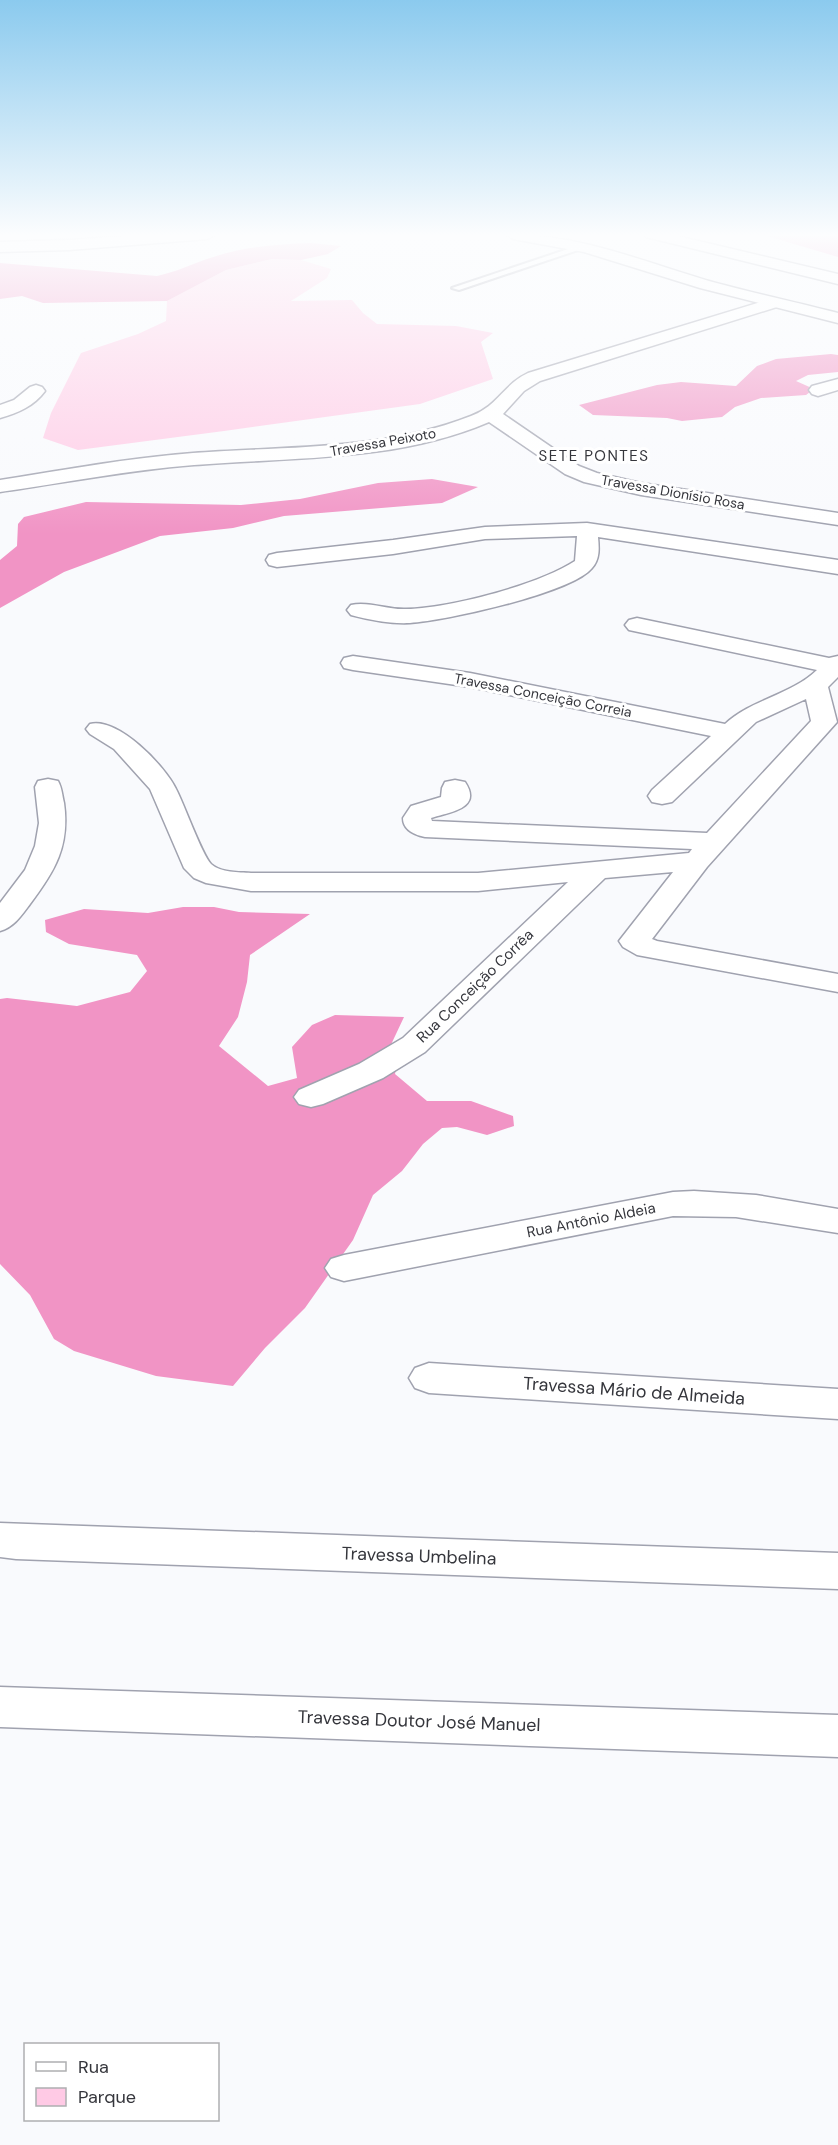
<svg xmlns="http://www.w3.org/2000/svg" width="838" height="2145" font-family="'DM Sans',sans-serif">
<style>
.green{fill:#ffcae5}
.forest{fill:#f194c5}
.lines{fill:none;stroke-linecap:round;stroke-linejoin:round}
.lane-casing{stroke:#a0a2af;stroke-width:4}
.street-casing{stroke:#a0a2af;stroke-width:3}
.secondary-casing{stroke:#a0a2af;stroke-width:3}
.lane{fill:#fff;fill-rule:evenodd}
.street{fill:#fff;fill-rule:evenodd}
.secondary{fill:#fff;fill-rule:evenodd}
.labels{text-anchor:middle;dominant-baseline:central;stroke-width:6;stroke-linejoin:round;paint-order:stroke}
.far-street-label{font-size:14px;fill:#35363c;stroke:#fff}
.far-quarter-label{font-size:15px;letter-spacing:1.5px;fill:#35363c;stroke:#fff}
.street-label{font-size:15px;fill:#35363c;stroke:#fff}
.near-street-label{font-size:18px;fill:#35363c;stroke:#fff}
</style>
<rect width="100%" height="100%" fill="#f9fafd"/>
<path class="green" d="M272 259 301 260 331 269 327 278 291 301 352 300 363 313 377 324 456 326 493 333 481 342 493 379 420 404 224 431 78 450 43 438 51 413 81 353 138 334 166 321 167 301 226 270Z"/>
<g class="forest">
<path d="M760 234H833L838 236V257Z"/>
<path d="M311 243 341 246 328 254 301 260 272 259 226 270 167 301 43 303 22 296 0 299V263L157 276C176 272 192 264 210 258 242 247 278 244 311 243Z"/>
<path d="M831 354 838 355V372L808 375 796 381 814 389 806 395 761 398 735 407 722 417 682 421 667 418 593 415 579 405 657 385 681 382 736 386 757 366 776 359Z"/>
<path d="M432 479 478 487 442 503 284 516 233 528 160 536 64 572 0 608V560L17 546 18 524 24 517 86 502 241 505 300 499 378 483Z"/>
<path d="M183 907H214L239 912 310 914 250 955 247 982 238 1017 219 1046 268 1086 297 1078 292 1047 312 1025 335 1015 404 1017 388 1051 397 1064 395 1074 427 1101H471L513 1116 514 1126 487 1135 457 1127 442 1128 423 1144 402 1171 373 1195 353 1240 305 1308 265 1348 233 1386 156 1376 74 1351 54 1339 30 1295 0 1264V999L7 998 77 1006 130 992 147 971 137 955 69 944 46 932 45 920 84 909 148 913Z"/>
</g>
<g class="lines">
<g class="lane-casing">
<path id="lane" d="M580 245 587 247 459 290 452 288Z"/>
</g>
<g class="street-casing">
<g id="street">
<path d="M643 234H669L838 274V284L646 237Z"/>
<path d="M774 298 782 303 780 306 540 381 524 391 503 414 579 466 597 473 641 483 838 513V525L641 495 584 482 565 474 489 422C395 462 293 457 194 465 129 470 64 483 0 492V480C64 470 128 458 193 453 287 446 382 451 471 416 498 406 504 384 528 373Z"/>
<path d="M838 379V390L818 396 812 394 809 390 812 386Z"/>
<path d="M36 385 42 387 45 391C34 406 18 413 0 418V405L14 400 30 387Z"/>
<path d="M587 523 838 560V574L598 537C599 548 600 559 592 568 572 593 444 621 410 623 390 624 370 620 351 615L347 610 351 605C368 601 388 610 406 609 450 608 538 585 575 561L577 536 485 539 393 554 277 567 269 565 266 560 269 555 277 553 393 540 485 527Z"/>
<path d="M637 618 829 658 838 656V677L828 687 837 722 707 867 652 939 657 941 838 974V992L637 955 623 947 619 941 673 872 605 878 425 1052 383 1078 323 1104 311 1107 299 1104 294 1097 299 1090 359 1064 403 1038 568 882 478 891H251L206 883 194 878 184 868 150 789 114 749 90 734 86 729 90 724C118 717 165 766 176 789 184 804 202 855 211 864 221 873 239 872 251 873H478L689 853 692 849 425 837C415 835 403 830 403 818L411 806 441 797 442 788 445 782 455 780 465 782C483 809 449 812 431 818L432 821 707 833 811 721 806 699 756 722 672 802 662 804 652 802 648 796 652 790 711 736 470 687 353 670 344 668 341 663 344 658 353 656 470 673 725 724C752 699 791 695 817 670L629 630 625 625 629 620Z"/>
<path d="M48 779 58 781C62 788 62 795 64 803 70 846 55 871 30 904 21 916 14 927 0 931V903L25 870 35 846 39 823 35 787 38 781Z"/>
<path d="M694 1191 756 1195 838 1209V1233L736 1217 673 1216 344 1281 331 1277 325 1268 331 1259 344 1255 673 1192Z"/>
<path d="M429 1363 838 1389V1419L429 1393 415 1388 409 1378 415 1368Z"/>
<path d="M0 1523 838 1553V1589L16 1559 0 1557Z"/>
<path d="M0 1687 838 1715V1757L0 1727Z"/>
</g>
</g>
<g class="secondary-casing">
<g id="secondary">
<path d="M153 234H216L208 239 69 250 0 252V242L69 240Z"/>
<path d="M506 234C577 234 642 261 709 281 752 293 795 302 838 313V323L700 288 584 252 513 239Z"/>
</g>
</g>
<use href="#lane" class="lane"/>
<use href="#street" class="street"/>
<use href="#secondary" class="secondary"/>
</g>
<linearGradient id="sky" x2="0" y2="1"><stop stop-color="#8bcaee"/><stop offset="0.44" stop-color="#fcfdfe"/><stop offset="1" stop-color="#fcfdfe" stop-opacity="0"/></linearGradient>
<rect width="838" height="534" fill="url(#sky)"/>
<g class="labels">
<g class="far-street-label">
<text transform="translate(383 442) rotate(-10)">Travessa Peixoto</text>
<text transform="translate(673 492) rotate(10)">Travessa Dionísio Rosa</text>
<text transform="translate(543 695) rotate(11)">Travessa Conceição Correia</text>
</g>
<g class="far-quarter-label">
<text x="594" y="456">SETE PONTES</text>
</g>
<g class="street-label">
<text transform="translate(475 986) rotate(-44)">Rua Conceição Corrêa</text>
<text transform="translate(591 1220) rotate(-11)">Rua Antônio Aldeia</text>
</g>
<g class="near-street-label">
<text transform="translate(634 1391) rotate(4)">Travessa Mário de Almeida</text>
<text transform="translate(419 1556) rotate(2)">Travessa Umbelina</text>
<text transform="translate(419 1721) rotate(2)">Travessa Doutor José Manuel</text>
</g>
</g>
<rect x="24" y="2043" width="195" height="78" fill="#ffffff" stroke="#aeafb1" stroke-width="1.5"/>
<rect x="36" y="2062" width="30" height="9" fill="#ffffff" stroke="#aeafb1" stroke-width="1.5"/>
<text x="78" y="2073" font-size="18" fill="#35363c">Rua</text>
<rect x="36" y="2088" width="30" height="18" fill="#ffcae5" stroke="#aeafb1" stroke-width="1.5"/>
<text x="78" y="2103" font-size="18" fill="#35363c">Parque</text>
</svg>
